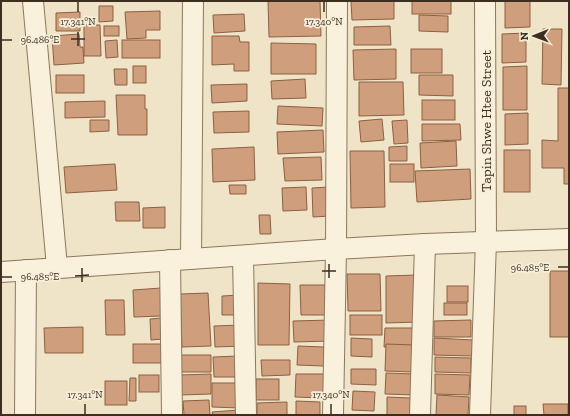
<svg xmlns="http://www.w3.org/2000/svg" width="570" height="416" font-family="'Zilla Slab',serif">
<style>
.building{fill:#cf9f7d;stroke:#8d5f41}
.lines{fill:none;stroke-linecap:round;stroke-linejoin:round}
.minor-casing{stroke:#8d765c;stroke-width:22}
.minor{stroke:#faf1dc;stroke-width:20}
.ticks{fill:none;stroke:#3d2e20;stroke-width:1.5}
.labels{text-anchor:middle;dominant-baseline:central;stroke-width:3.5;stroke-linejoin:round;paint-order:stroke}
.street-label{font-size:14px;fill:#3d2e20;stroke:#f7eed8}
.ticks-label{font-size:10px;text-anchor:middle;fill:#3d2e20;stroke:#f7eed8;stroke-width:3.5;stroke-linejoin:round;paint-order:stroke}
</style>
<rect width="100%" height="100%" fill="#f0e4c8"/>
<g class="building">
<path d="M268 1H320L321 36 269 37Z"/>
<path d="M351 1H394V19L352 20Z"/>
<rect x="412" y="1" width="39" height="13"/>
<path d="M505 1H530V27L505 28Z"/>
<path d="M99 6H113V21L99 22Z"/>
<path d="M160 11V30H146V38L127 39 125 12Z"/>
<path d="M80 12V31H56V13Z"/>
<path d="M244 14 245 31 214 33 213 15Z"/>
<path d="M419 15 448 16V32L419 31Z"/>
<path d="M84 25H100L101 56H84Z"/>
<rect x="104" y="26" width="15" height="10"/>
<path d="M390 26 391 45H354V27Z"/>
<path d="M543 29H562L561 85 542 84Z"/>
<path d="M526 33V62L502 63V34Z"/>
<path d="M79 34 80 47H83L84 63 54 65 52 36Z"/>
<path d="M212 36H239L240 42H249V71H234V64L212 65Z"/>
<path d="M117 40 118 57 106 58 105 41Z"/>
<rect x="122" y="40" width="38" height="18"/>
<path d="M271 43 316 44V74H271Z"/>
<path d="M396 49V79L354 80 353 50Z"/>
<rect x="411" y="49" width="31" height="24"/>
<rect x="133" y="66" width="13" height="17"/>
<path d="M527 66V110H503V67Z"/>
<path d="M114 69H127V85H115Z"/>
<rect x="56" y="75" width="28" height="18"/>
<path d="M419 75H453V96L419 95Z"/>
<path d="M305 79 306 98 272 99 271 81Z"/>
<path d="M359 82H403L404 115 359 116Z"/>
<path d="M247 84V101L212 103 211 85Z"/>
<path d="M558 88H569V184H564V168H542V140L558 141Z"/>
<path d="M116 95H145V109H147V135H118Z"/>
<rect x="422" y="100" width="33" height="20"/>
<path d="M105 101V117L65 118V102Z"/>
<path d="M278 106 323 108 322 126 277 124Z"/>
<path d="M249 111V132L214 133 213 112Z"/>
<path d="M528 113V144L505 145V114Z"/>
<path d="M382 119 384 140 361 142 359 121Z"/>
<path d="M90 120H109V131L90 132Z"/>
<path d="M407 120 408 143 394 144 392 121Z"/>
<path d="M422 124H460L461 140 422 141Z"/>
<path d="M323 130 324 152 278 154 277 132Z"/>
<path d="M456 141 457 166 421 168 420 143Z"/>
<path d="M407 146V161H389V147Z"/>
<path d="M254 147 255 180 213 182 212 149Z"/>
<rect x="504" y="150" width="26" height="42"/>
<path d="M350 151H384L385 207 351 208Z"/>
<path d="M321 157 322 180 285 181 283 158Z"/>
<path d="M115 164 117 190 66 193 64 167Z"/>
<rect x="390" y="164" width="24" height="18"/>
<path d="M470 169 471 199 417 202 415 171Z"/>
<path d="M229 185H246V194H230Z"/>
<path d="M306 187 307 210 283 211 282 188Z"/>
<path d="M329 187 330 216 313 217 312 188Z"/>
<path d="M115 202H139L140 221H116Z"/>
<path d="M165 207V228H143V208Z"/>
<path d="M259 215H270L271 234H260Z"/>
<rect x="550" y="271" width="19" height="66"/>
<path d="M347 274H380L381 311H348Z"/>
<path d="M417 275 418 322 386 323V276Z"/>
<path d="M258 283 290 284 289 345H258Z"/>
<path d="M300 285H328L329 315H301Z"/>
<rect x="447" y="286" width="21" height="16"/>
<path d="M161 288 162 316 134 317 133 290Z"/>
<path d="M208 293 211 346 182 347 180 294Z"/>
<path d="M240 295V315H222V296Z"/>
<path d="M105 300H124L125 335H106Z"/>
<rect x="444" y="303" width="23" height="12"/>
<rect x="350" y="315" width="32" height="20"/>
<path d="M162 318 163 339 151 340 150 319Z"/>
<path d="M331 320V341L294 342 293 321Z"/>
<path d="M471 320V337H434V321Z"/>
<path d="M242 325 243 346 215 347 214 326Z"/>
<path d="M83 327V353H45L44 328Z"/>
<path d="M385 328H416V347H384Z"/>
<path d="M351 338 372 339V357L351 356Z"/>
<path d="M434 338 473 340 472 356 434 355Z"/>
<rect x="133" y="344" width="29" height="19"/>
<path d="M386 344 414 345 413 372 385 371Z"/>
<path d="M298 346 324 347V366L297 365Z"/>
<path d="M178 355H211V372H179Z"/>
<path d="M239 356 240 377H214L213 357Z"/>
<path d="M435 357 471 358V373L435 372Z"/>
<path d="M261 360H290V375L262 376Z"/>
<path d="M351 369H376V385L351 384Z"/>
<path d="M386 373 415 374 414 395 385 394Z"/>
<path d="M211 374V394L180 395 179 375Z"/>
<path d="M296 374H325L324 398 295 397Z"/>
<path d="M435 374 470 375 469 395 435 394Z"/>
<rect x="139" y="375" width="20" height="17"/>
<path d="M130 378H136V401H129Z"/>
<rect x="256" y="379" width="23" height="21"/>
<rect x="105" y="381" width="22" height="24"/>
<path d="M212 383H240V408L212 407Z"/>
<path d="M353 391 375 392 374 411 352 410Z"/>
<path d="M437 395 469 397 468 415H436Z"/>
<path d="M387 397 412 398V415H387Z"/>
<path d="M209 400 210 415H184L183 401Z"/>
<path d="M296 401 320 402V415H296Z"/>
<path d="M287 402V415H257V403Z"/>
<path d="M543 404H568V415H544Z"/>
<rect x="514" y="406" width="12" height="9"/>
<path d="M239 410V415H213L212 412Z"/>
</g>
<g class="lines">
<g class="minor-casing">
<g id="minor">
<path d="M33 1 57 267"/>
<path d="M243 256 246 415"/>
<path d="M191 259 193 1"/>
<path d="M170 260 172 415"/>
<path d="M1 272 336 249 425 244 569 239"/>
<path d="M25 415 26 270"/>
<path d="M333 415 336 249 337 1"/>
<path d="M420 415 425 244"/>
<path d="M480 415 486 241 485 1"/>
</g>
</g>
<use href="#minor" class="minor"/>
</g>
<path class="ticks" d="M78 2V12M324 2V12M78 32V46M71 39H85M2 40H12M329 264V278M558 267H568M82 268V282M322 271H336M75 276 89 275M2 277H12M85 404V414M331 404V414"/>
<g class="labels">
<g class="street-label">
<text transform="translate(486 121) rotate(-90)">Tapin Shwe Htee Street</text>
</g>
</g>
<g class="ticks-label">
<text x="78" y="25">17.341°N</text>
<text x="324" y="25">17.340°N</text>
<text x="40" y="43">96.486°E</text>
<text x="530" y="271">96.485°E</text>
<text x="40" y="280">96.485°E</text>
<text x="85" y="398">17.341°N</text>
<text x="331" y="398">17.340°N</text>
</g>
<rect width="570" height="416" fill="none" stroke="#3d2e20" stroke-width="4"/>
<g transform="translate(534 36) rotate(269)" stroke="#f7eed8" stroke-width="3" paint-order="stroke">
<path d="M0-3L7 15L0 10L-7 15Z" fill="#3d2e20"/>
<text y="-6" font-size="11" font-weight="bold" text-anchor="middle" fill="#3d2e20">N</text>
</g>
</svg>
